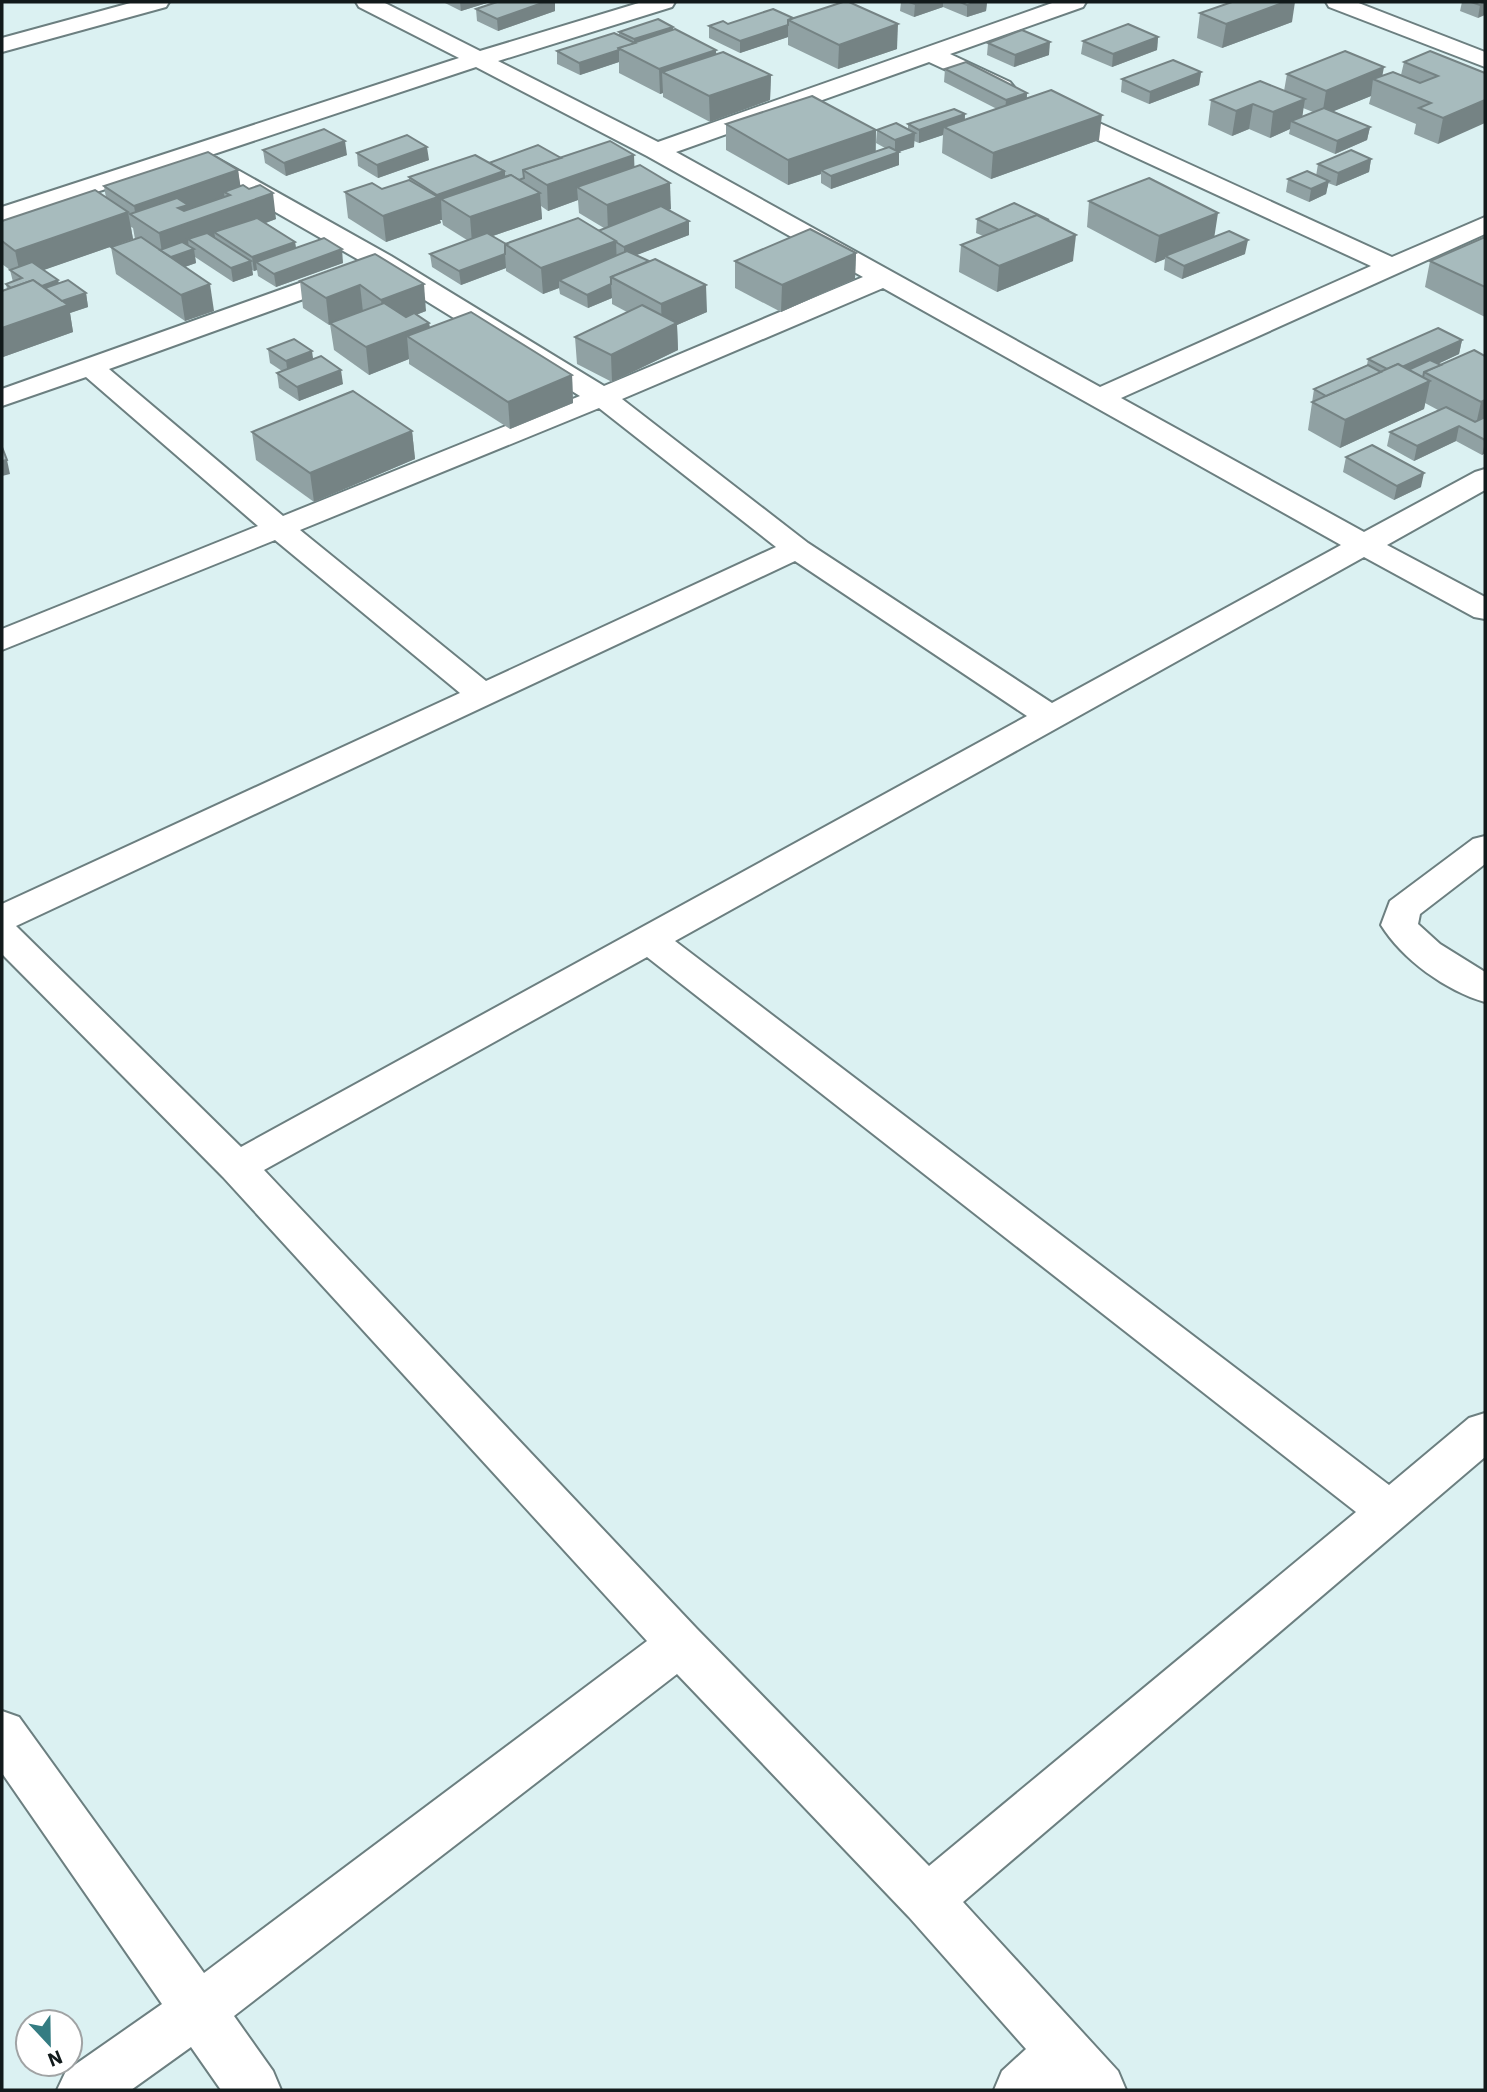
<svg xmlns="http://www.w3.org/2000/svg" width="1487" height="2092" font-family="'IBM Plex Sans',sans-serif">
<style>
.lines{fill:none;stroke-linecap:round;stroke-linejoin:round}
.minor-casing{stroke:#6c7f80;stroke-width:4}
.minor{fill:#fff;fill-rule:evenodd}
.wall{fill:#90a1a3;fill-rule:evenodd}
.shaded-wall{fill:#758384}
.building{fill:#a7bbbd;stroke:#758384;stroke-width:2}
</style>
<rect width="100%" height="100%" fill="#dbf1f2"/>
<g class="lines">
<g class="minor-casing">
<g id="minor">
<path d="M134 2H169L166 7 2 52V38Z"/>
<path d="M356 2H383L480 51 642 2H675L672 7 498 61 658 142 1055 2H1086L1083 7 950 54 1010 82 1014 87 1010 92H994L929 62 676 152 1100 387 1371 266 1046 116 1042 111 1046 106H1062L1392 257 1485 217V234L1121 398 1364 532 1475 472 1485 469V490L1387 545 1485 597V619L1474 617 1364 557 675 941 1389 1485 1469 1418 1485 1413V1457L963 1902 1118 2071 1126 2090H994L1002 2071 1026 2049 909 1917 677 1674 234 2016 273 2071 281 2090H221L191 2047 131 2090H57L66 2071 162 2004 2 1773V1711L19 1717 204 1973 647 1641 223 1177 2 954V904L460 693 275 540 2 650V629L258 526 86 377 2 406V389L350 265 359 267 363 273 359 279 109 369 283 516 580 396 373 268 188 162 2 223V207L459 58 359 7ZM476 67 647 156 863 277 604 386 391 256 211 155ZM883 288 1341 545 1052 703 808 543 622 399ZM599 408 776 547 486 681 300 530ZM795 561 1027 716 241 1147 16 926ZM647 957 1356 1512 929 1866 697 1629 264 1170Z"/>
<path d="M1326 2H1356L1485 52V67L1329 7Z"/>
<path d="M1485 836V864L1420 914 1418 924 1440 944 1485 972V1002C1446 991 1402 959 1381 925L1390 901 1473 839Z"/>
</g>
</g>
<use href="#minor" class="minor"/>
</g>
<g class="wall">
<path d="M443 2H490L461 11Z"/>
<path d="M901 2H987L986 11 967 17 943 7 914 17 900 11Z"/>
<path d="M1462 2H1485L1478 18 1460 11Z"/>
<path d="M476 9 555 11 498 31 477 21Z"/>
<path d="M1200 13 1292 22 1222 48 1197 38Z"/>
<path d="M793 18 897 49 838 69 788 45V37L740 53 709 38V26Z"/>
<path d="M673 27V30L716 54 771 75 770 100 710 122 663 97V93L660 94 619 73V62L580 75 557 64V51L619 35V32Z"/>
<path d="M1158 37 1157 50 1112 67 1081 54 1083 41Z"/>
<path d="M988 43 1049 55 1014 67 987 55Z"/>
<path d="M1404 62 1485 73 1438 144 1414 134 1416 124 1369 104 1371 96 1333 111 1370 127 1367 140 1335 154 1289 134 1290 129 1270 138 1249 129 1232 136 1208 125 1211 100 1284 91 1287 74 1401 75ZM1303 108 1313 112 1302 117Z"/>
<path d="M945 69 1027 93V98L1099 140 991 179 942 153 943 135 919 143 914 141V147L899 152V165L831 189 821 183V174L788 185 726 150V124L876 130V151L885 148 876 143 877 130H908V124L965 114V120L997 109 944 82Z"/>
<path d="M1201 72 1199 85 1149 104 1121 92 1122 79Z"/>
<path d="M263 150 347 155 286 176 265 163Z"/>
<path d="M357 153 429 160 378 178 358 166Z"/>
<path d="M561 158 634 167 671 209 668 210 689 235 636 255 707 312 677 325 678 350 612 382 577 364 575 337 627 312 612 304V298L588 308 560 294 559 288 543 294 506 271V268L461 285 432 267 430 254 467 240 443 225 442 220H440L441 223 386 242 348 218 345 192 382 189 409 180V177L489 163ZM578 200 579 213 604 228 598 231 506 244 493 236 542 219 541 206 548 211Z"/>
<path d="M1371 159 1369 172 1336 186 1328 183 1326 194 1309 202 1286 192 1288 179 1316 176 1318 164Z"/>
<path d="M238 170 240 186 276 219 266 223 295 242 296 248 343 263 276 287 258 276 257 270 254 271 252 270 253 275 233 282 195 257 196 263 185 267 214 311 185 321 116 274 111 247 135 239 133 228 131 227 133 239 43 270 58 280 59 284 86 293 88 307 70 313 73 332 3 357 2 356V291L7 289 6 284 13 282 10 270 2 264V221L106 198 104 186Z"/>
<path d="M1089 201 1215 236 1245 254 1182 279 1164 270 1165 259 1155 263 1087 227Z"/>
<path d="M977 219 1049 221 1073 261 997 292 959 272 961 245 983 236 976 233Z"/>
<path d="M1485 237V317L1425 287 1430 261Z"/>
<path d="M856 253 855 279 781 312 735 288V261Z"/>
<path d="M375 254 426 311 416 315 429 323 430 327 572 375 573 403 510 429 409 364V359L369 375 334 350 330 324 329 325 303 308 300 281Z"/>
<path d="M1462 340 1459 354 1438 364 1441 365 1485 356V453L1482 455 1456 441 1414 461 1387 446 1390 432 1438 410 1425 403 1424 409 1340 448 1308 430 1314 389 1367 365 1368 359Z"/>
<path d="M268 349 313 360 343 384 299 401 279 388 277 373 282 371 270 363Z"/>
<path d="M412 431 415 459 314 502 256 460 252 432Z"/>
<path d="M1346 457 1421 487 1394 500 1343 472Z"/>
</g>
<g class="shaded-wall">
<path d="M460 2H490L461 11Z"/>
<path d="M545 2H555V11L498 31 497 19Z"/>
<path d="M922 2H943V7L914 17 915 4Z"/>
<path d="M977 2H987L986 11 967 17V5Z"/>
<path d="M1285 2H1295L1292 22 1222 48 1226 24Z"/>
<path d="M1485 3V15L1478 18 1480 5Z"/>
<path d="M898 24 897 49 838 69 839 45Z"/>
<path d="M788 25V37L740 53V41Z"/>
<path d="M673 27V39L634 45V39Z"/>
<path d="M1158 37 1157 50 1112 67 1113 54Z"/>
<path d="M1050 42 1049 55 1014 67 1015 55Z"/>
<path d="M619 50V62L580 75 579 63Z"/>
<path d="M716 50 717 74 662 72 663 93 660 94 659 69Z"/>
<path d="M1384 67 1381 83 1373 79 1371 96 1322 116 1326 91Z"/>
<path d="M1201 72 1199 85 1149 104 1150 92Z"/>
<path d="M771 75 770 100 710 122 709 96Z"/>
<path d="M1027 93 1026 105 1005 113 1006 100Z"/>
<path d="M1305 99 1301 125 1291 121 1290 129 1270 138 1273 112Z"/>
<path d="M1485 100V123L1438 144 1443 118Z"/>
<path d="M1253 104 1249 129 1232 136 1236 111Z"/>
<path d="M965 114 964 127H944L943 135 919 143V130Z"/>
<path d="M1102 115 1099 140 991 179 993 153Z"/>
<path d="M1370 127 1367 140 1335 154 1337 141Z"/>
<path d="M876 130 875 155 821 170V174L788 185V160Z"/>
<path d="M915 133 914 147 895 153V140Z"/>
<path d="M345 141 347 155 286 176 284 163Z"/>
<path d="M427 147 429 160 378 178 377 165Z"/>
<path d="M899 152V165L831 189V176Z"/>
<path d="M634 155 635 181 577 187 578 200 548 211 547 185Z"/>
<path d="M1371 159 1369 172 1336 186 1338 173Z"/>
<path d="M238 170 242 196 230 195 224 192 225 202 273 193 276 219 223 238 214 232 216 241 188 239 189 250 163 259 159 233 136 218 134 206Z"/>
<path d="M504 171 506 197 441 199 442 220H440L441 223 386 242 383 216 437 198V195Z"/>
<path d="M1329 181 1326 194 1309 202 1311 189Z"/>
<path d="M670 183 671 209 608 231 607 205Z"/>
<path d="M540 193 542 219 472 243 470 217Z"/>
<path d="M128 212 133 239 21 278 15 251Z"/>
<path d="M1218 213 1214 239 1165 256V259L1155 263 1159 236Z"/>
<path d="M689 221V235L624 260V247Z"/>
<path d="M1076 235 1073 261 997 292 999 266Z"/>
<path d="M1248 240 1245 254 1182 279 1184 266Z"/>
<path d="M616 241 617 267 559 280V288L543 294 541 268Z"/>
<path d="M295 242 297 256 256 262 257 270 254 271 252 257Z"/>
<path d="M194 249 196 263 167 273 164 259Z"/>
<path d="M342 249 343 263 276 287 274 274Z"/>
<path d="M856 253 855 279 781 312 782 285Z"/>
<path d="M505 254 506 268 461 285 459 271Z"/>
<path d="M251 261 253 275 233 282 231 268Z"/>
<path d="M58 280 61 294H19Z"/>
<path d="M210 284 214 311 185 321 181 295Z"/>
<path d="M424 284 426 311 384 327 381 300Z"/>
<path d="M611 284 612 298 588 308 587 295Z"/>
<path d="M360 285 363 312 329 325 326 298Z"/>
<path d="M706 285 707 312 677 325 678 350 612 382 611 355 662 330 661 304Z"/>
<path d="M86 293 88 307 70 313 73 332 3 357 2 351V328L60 302Z"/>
<path d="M429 323 432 350 407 336 409 359 369 375 366 347Z"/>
<path d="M1462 340 1459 354 1407 378 1392 372Z"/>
<path d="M312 351 314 365 288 375 286 361Z"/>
<path d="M341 370 343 384 299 401 297 387Z"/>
<path d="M572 375 573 403 510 429 508 402Z"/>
<path d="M1430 381 1424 409 1340 448 1345 420Z"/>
<path d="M1485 400V411L1482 427 1475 429 1481 402Z"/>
<path d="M1459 426 1456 441 1414 461 1417 446Z"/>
<path d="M412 431 415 459 314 502 310 473Z"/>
<path d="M1485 442V453L1482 455Z"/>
<path d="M7 460 10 474 2 476V461Z"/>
<path d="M1424 473 1421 487 1394 500 1397 486Z"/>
</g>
<g class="building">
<path d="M497 2H545L497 19 476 9Z"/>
<path d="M843 2H849L898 24 839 45 788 20Z"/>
<path d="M909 2H922L915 4Z"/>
<path d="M960 2H977L967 5Z"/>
<path d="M1232 2H1285L1226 24 1200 13Z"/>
<path d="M1471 2H1485V3L1480 5Z"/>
<path d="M773 9 793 18 788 20V25L740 41 709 26 723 21 728 24Z"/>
<path d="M658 19 673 27 634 39 619 32Z"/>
<path d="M1128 24 1158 37 1113 54 1083 41Z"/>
<path d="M675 29 716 50 659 69 618 48Z"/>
<path d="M1022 30 1050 42 1015 55 988 43Z"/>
<path d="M614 33 635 43 618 48 619 50 579 63 557 51Z"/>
<path d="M1345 51 1384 67 1326 91 1287 74Z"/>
<path d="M1430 51 1485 73V100L1443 118 1419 108 1431 103 1373 79 1393 72 1420 83 1438 76 1404 62Z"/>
<path d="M723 52 771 75 709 96 662 72Z"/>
<path d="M1173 60 1201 72 1150 92 1122 79Z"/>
<path d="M966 62 1027 93 1006 100 945 69Z"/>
<path d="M1260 81 1305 99 1273 112 1253 104 1236 111 1211 100Z"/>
<path d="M1051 90 1102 115 993 153 944 127Z"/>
<path d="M812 96 876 130 788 160 726 124Z"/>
<path d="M1324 108 1370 127 1337 141 1291 121Z"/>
<path d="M954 109 965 114 919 130 908 124Z"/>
<path d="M896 123 915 133 895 140 877 130Z"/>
<path d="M324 129 345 141 284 163 263 150Z"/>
<path d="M407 135 427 147 377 165 357 153Z"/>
<path d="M610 141 634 155 547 185 523 170Z"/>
<path d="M538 145 561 158 523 170 524 178 519 180 511 175 504 177V171L489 163Z"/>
<path d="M889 147 899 152 831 176 821 170Z"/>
<path d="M1351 150 1371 159 1338 173 1318 164Z"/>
<path d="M208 152 238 170 134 206 104 186Z"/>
<path d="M475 155 504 171 437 195 409 177Z"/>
<path d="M640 165 670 183 607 205 577 187Z"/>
<path d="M1307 171 1329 181 1311 189 1288 179Z"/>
<path d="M511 175 540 193 470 217 441 199Z"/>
<path d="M1149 178 1218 213 1159 236 1089 201Z"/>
<path d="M409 180 438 197 383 216 345 192 372 183 382 189Z"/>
<path d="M243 185 249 189 260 185 273 193 159 233 130 214 177 198 188 205 178 208 184 211 230 195 224 192Z"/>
<path d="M95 190 128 212 15 251 2 241V221Z"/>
<path d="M1014 203 1049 220H1048L1037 215 999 230 977 219Z"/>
<path d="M661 206 689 221 624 247 598 231Z"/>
<path d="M1037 215 1076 235 999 266 961 245Z"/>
<path d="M257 218 295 242 252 257 214 232Z"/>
<path d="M578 218 616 241 541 268 505 244Z"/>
<path d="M810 229 856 253 782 285 735 261Z"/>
<path d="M1229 231 1248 240 1184 266 1165 256Z"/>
<path d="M207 233 251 261 231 268 188 239Z"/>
<path d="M487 233 506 244H505V254L459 271 430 254Z"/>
<path d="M141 237 210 284 181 295 111 247Z"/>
<path d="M1485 237V287L1430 261Z"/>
<path d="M324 238 342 249 274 274 256 262Z"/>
<path d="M182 242 194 249 171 257 160 250Z"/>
<path d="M627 251 649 261 611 277V284L587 295 559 280Z"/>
<path d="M375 254 424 284 381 300 360 285 326 298 300 281Z"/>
<path d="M655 259 706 285 661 304 611 277Z"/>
<path d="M32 262 58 280 42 286 33 280 11 288 6 284 22 278 10 270Z"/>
<path d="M33 280 68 305 2 328V291Z"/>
<path d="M68 280 86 293 62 301 45 288Z"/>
<path d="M384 303 406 317 414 313 429 323 366 347 330 323Z"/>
<path d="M642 305 677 323 611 355 575 337Z"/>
<path d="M471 312 572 375 508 402 407 336Z"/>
<path d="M1438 328 1462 340 1402 367 1398 364 1387 369 1368 359Z"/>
<path d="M294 339 312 351 286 361 268 349Z"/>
<path d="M1474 350 1485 356V400L1481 402 1424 372Z"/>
<path d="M321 356 341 370 297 387 277 373Z"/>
<path d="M1430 360 1441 365 1424 372 1423 378 1408 370Z"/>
<path d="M1398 364 1430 381 1345 420 1312 402Z"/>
<path d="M1368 365 1381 372 1326 396 1314 389Z"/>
<path d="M353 391 412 431 310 473 252 432Z"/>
<path d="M1446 407 1475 422 1485 417V440L1459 426 1417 446 1390 432Z"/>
<path d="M1372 445 1424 473 1397 486 1346 457Z"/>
<path d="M2 447 7 460 2 461Z"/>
</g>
<rect width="1487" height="2092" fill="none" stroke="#121a1b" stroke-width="7"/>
<g transform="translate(49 2043) rotate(158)"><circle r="33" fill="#ffffff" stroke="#a0a3a4" stroke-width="2"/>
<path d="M0-5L12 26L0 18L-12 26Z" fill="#347c82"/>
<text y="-10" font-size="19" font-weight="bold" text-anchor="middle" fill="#121a1b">N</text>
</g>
</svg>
